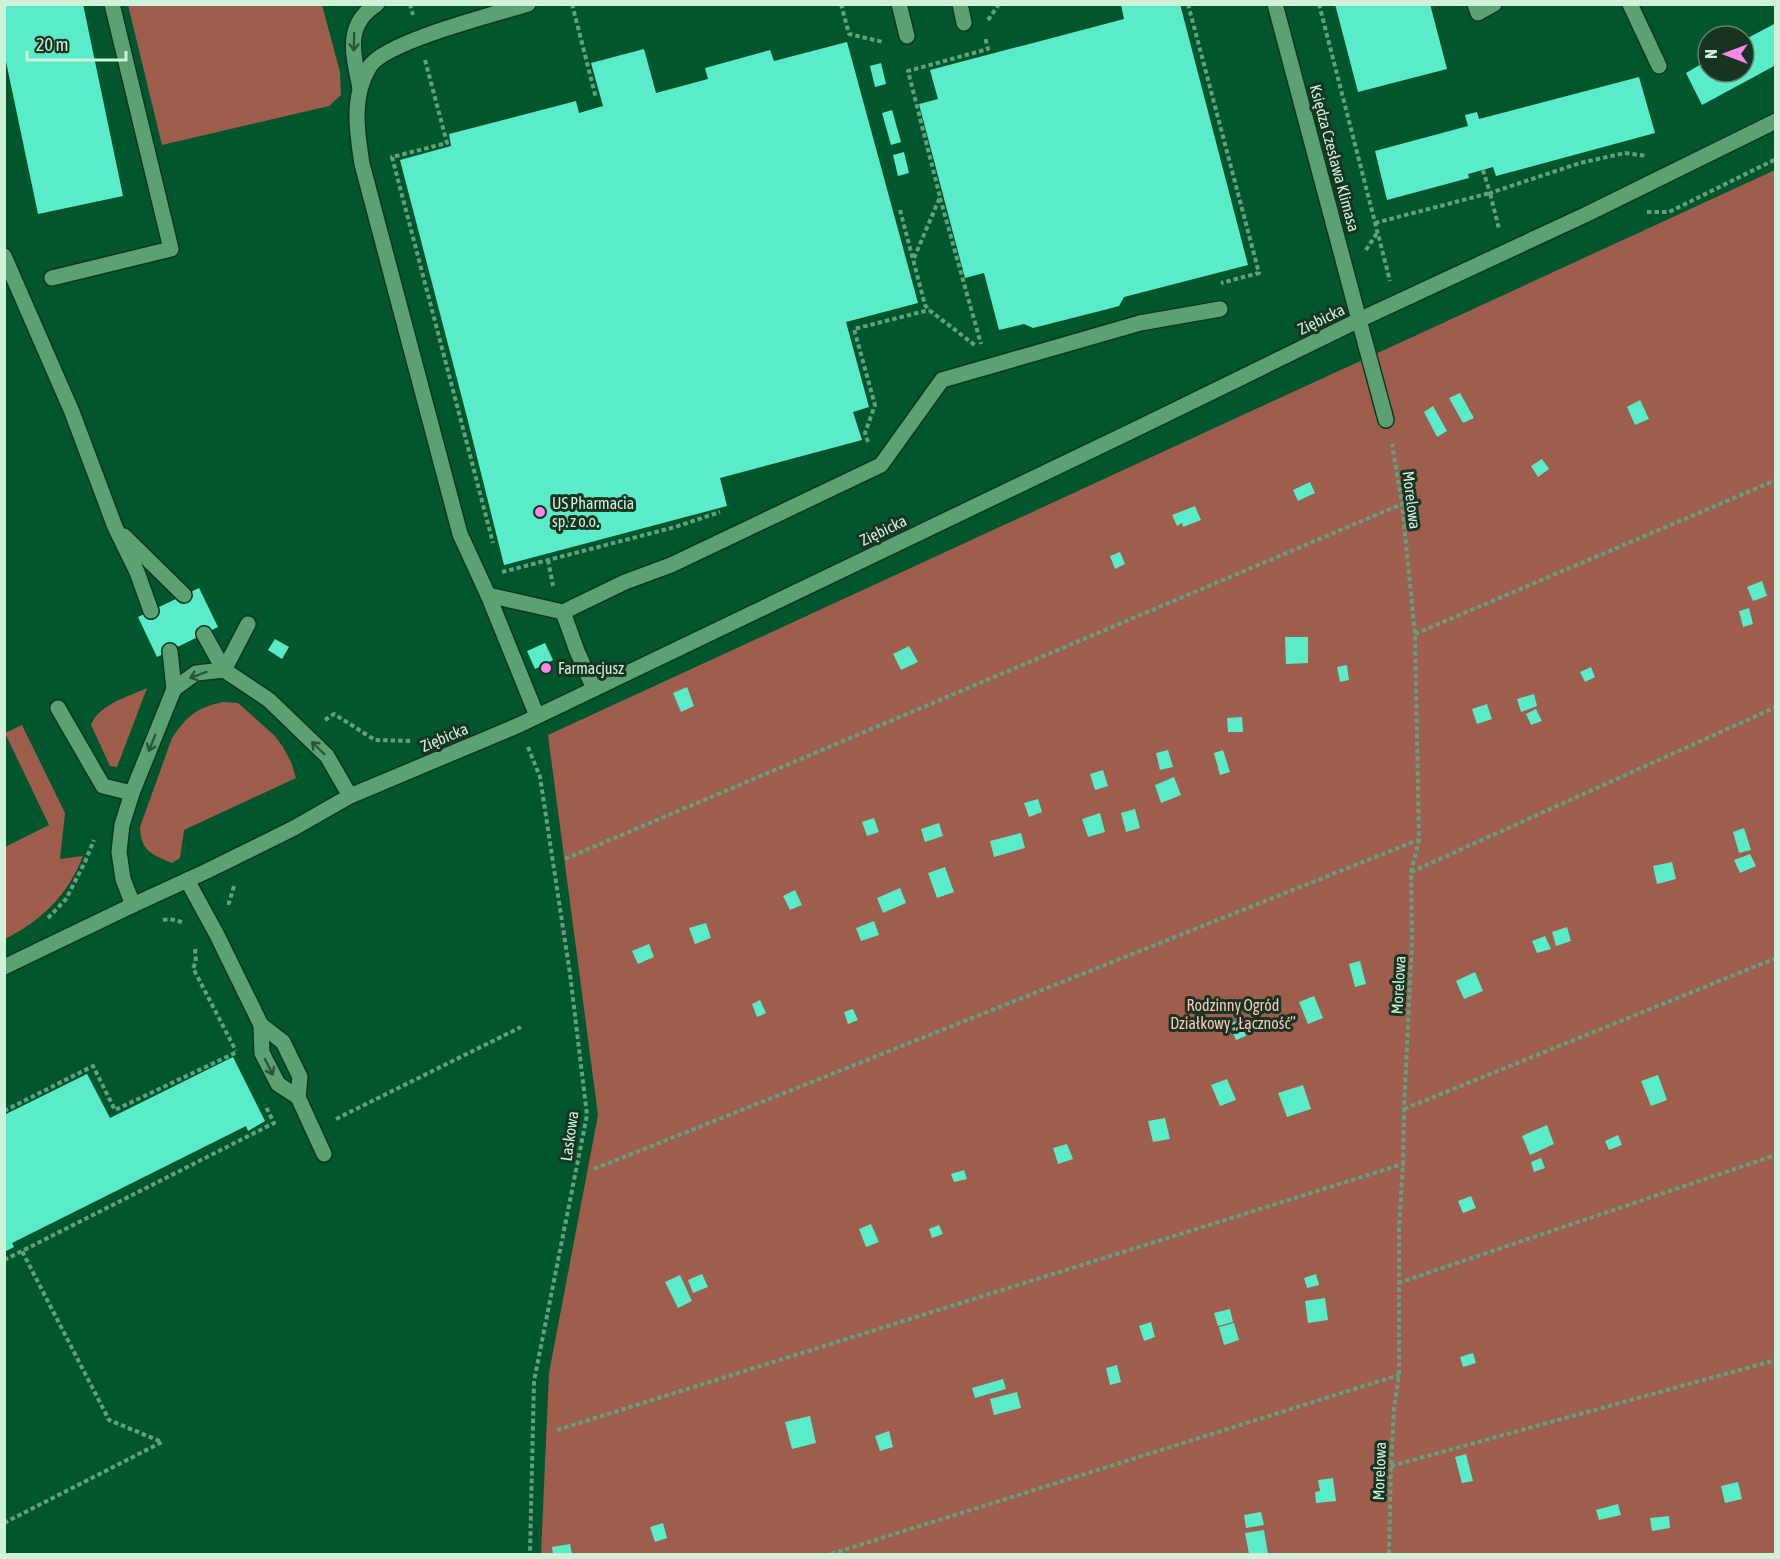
<svg xmlns="http://www.w3.org/2000/svg" width="1780" height="1559" font-family="'Asap Condensed',sans-serif">
<style>
.green{fill:#9e5d4d}
.building{fill:#5aecc9}
.lines{fill:none;stroke-linecap:round;stroke-linejoin:round}
.lane-casing{stroke:#10361f;stroke-width:18}
.street-casing{stroke:#10361f;stroke-width:18}
.path{stroke:#63a07e;stroke-width:4;stroke-dasharray:4.5 3;stroke-linecap:butt}
.lane{stroke:#5ba173;stroke-width:15}
.street{stroke:#5ba173;stroke-width:15}
.oneway{stroke:#2b553a}
.poi-dot{fill:#fb87e6;stroke:#173422;stroke-width:2}
.labels{text-anchor:middle;dominant-baseline:central;stroke-width:6;stroke-linejoin:round;paint-order:stroke}
.street-label{font-size:16px;fill:#cef1d8;stroke:#173422}
.poi-label{font-size:16px;fill:#cef1d8;stroke:#173422;text-anchor:start}
.park-label{font-size:16px;fill:#fec7ba;stroke:#173422}
</style>
<rect width="100%" height="100%" fill="#02562d"/>
<g class="green">
<path d="M128 5H322L340 72 341 95 329 106 162 145Z"/>
<path d="M1775 170V1554H541L549 1373 598 1115 548 735Z"/>
<path d="M147 688 117 767 110 766 91 725C99 704 128 697 147 688Z"/>
<path d="M223 702 238 703 275 736 283 747 291 762 296 778 184 830 180 858 172 863C151 854 141 851 140 827L172 738C187 716 196 708 223 702Z"/>
<path d="M22 725 65 813 60 859 83 856C68 895 41 921 5 939V847L49 825 5 733Z"/>
</g>
<g class="building">
<path d="M4 4H83L123 196 38 214 4 52Z"/>
<path d="M1121 4H1180L1248 265 1124 297 1119 306 1104 310 1033 328 1024 324 999 330 984 273 965 278 919 104 938 99 930 70 1124 19Z"/>
<path d="M1335 4H1430L1447 69 1358 92Z"/>
<path d="M1776 23V65L1702 105 1686 73 1708 60V72H1744V40Z"/>
<path d="M847 42 918 303 846 322 869 407 853 412 862 440 720 478 727 506 504 565 468 421 400 160 451 146 449 134 576 101 579 113 603 106 591 63 644 49 656 93 708 79 705 68 770 50 774 61Z"/>
<path d="M881 63 886 84 875 87 870 66Z"/>
<path d="M1639 77 1655 133 1496 176 1493 167 1468 174 1469 178 1387 200 1375 151 1468 126 1465 115 1477 112 1479 119Z"/>
<path d="M892 110 901 142 891 145 882 113Z"/>
<path d="M904 152 909 173 898 176 893 155Z"/>
<path d="M1460 393 1474 418 1463 423 1449 398Z"/>
<path d="M1640 400 1649 419 1635 425 1627 407Z"/>
<path d="M1433 406 1447 431 1437 437 1424 412Z"/>
<path d="M1542 459 1549 469 1538 477 1531 466Z"/>
<path d="M1310 482 1315 493 1298 501 1293 490Z"/>
<path d="M1195 506 1201 520 1183 527 1182 523 1177 526 1172 515Z"/>
<path d="M1120 552 1125 564 1115 569 1110 556Z"/>
<path d="M1762 581 1767 596 1753 601 1747 587Z"/>
<path d="M199 588 218 627 157 657 138 617Z"/>
<path d="M1749 608 1753 624 1743 627 1739 611Z"/>
<path d="M1285 637H1308V663L1286 664Z"/>
<path d="M275 639 289 647 282 659 268 650Z"/>
<path d="M545 643 553 660 535 669 527 651Z"/>
<path d="M909 646 918 662 901 670 893 654Z"/>
<path d="M1347 665 1349 680 1340 682 1337 667Z"/>
<path d="M1591 667 1595 677 1585 682 1580 672Z"/>
<path d="M687 687 694 706 681 712 673 693Z"/>
<path d="M1534 694 1537 706 1521 712 1517 699Z"/>
<path d="M1487 704 1492 719 1477 724 1472 709Z"/>
<path d="M1536 709 1542 721 1531 725 1526 714Z"/>
<path d="M1242 717 1243 732H1228L1227 718Z"/>
<path d="M1168 750 1173 767 1160 770 1156 753Z"/>
<path d="M1223 750 1230 772 1220 775 1214 753Z"/>
<path d="M1103 770 1108 786 1095 790 1090 774Z"/>
<path d="M1174 777 1181 795 1161 803 1155 785Z"/>
<path d="M1038 799 1042 812 1029 817 1024 803Z"/>
<path d="M1135 809 1140 828 1126 832 1121 813Z"/>
<path d="M1100 813 1105 832 1088 837 1082 819Z"/>
<path d="M874 818 879 832 867 836 862 822Z"/>
<path d="M939 823 943 836 925 842 921 829Z"/>
<path d="M1744 828 1751 850 1739 853 1733 832Z"/>
<path d="M1021 833 1025 848 994 857 990 841Z"/>
<path d="M1750 854 1756 866 1740 873 1734 860Z"/>
<path d="M1672 862 1676 879 1657 884 1653 866Z"/>
<path d="M945 867 954 892 937 898 928 873Z"/>
<path d="M900 888 906 903 883 913 877 898Z"/>
<path d="M795 890 802 905 790 910 783 896Z"/>
<path d="M874 921 879 935 861 941 856 928Z"/>
<path d="M706 923 711 938 695 944 689 928Z"/>
<path d="M1567 927 1571 941 1556 946 1552 932Z"/>
<path d="M1545 936 1551 949 1537 953 1532 941Z"/>
<path d="M649 944 654 957 638 964 632 951Z"/>
<path d="M1360 961 1366 984 1355 987 1349 964Z"/>
<path d="M1475 972 1483 991 1464 999 1456 981Z"/>
<path d="M1314 996 1323 1018 1308 1024 1299 1002Z"/>
<path d="M760 1000 766 1013 757 1017 752 1004Z"/>
<path d="M853 1009 858 1020 848 1024 844 1012Z"/>
<path d="M1239 1020 1246 1036 1236 1040 1229 1024Z"/>
<path d="M233 1057 265 1121 248 1131 246 1126 12 1243 14 1247 4 1252V1115L87 1074 110 1118Z"/>
<path d="M1658 1075 1667 1100 1651 1106 1641 1081Z"/>
<path d="M1227 1079 1236 1100 1220 1106 1211 1085Z"/>
<path d="M1303 1085 1311 1109 1287 1117 1278 1093Z"/>
<path d="M1165 1118 1170 1139 1153 1142 1148 1121Z"/>
<path d="M1547 1125 1554 1144 1530 1155 1522 1136Z"/>
<path d="M1618 1135 1622 1145 1609 1150 1605 1141Z"/>
<path d="M1067 1144 1073 1159 1058 1164 1053 1148Z"/>
<path d="M1541 1158 1545 1168 1534 1172 1531 1162Z"/>
<path d="M964 1170 967 1179 954 1182 951 1174Z"/>
<path d="M1471 1196 1476 1208 1463 1213 1458 1201Z"/>
<path d="M871 1224 879 1242 866 1247 859 1229Z"/>
<path d="M939 1225 943 1234 932 1238 929 1229Z"/>
<path d="M702 1274 708 1287 693 1293 688 1280Z"/>
<path d="M1316 1274 1319 1285 1307 1288 1304 1278Z"/>
<path d="M680 1275 692 1301 678 1308 665 1282Z"/>
<path d="M1325 1298 1328 1320 1308 1323 1305 1301Z"/>
<path d="M1230 1309 1233 1322 1218 1326 1214 1313Z"/>
<path d="M1151 1322 1155 1337 1144 1341 1139 1326Z"/>
<path d="M1234 1323 1239 1340 1224 1345 1219 1327Z"/>
<path d="M1473 1353 1476 1363 1463 1367 1460 1357Z"/>
<path d="M1117 1365 1121 1382 1110 1385 1106 1368Z"/>
<path d="M1003 1379 1006 1389 975 1398 972 1388Z"/>
<path d="M1017 1392 1021 1408 994 1415 990 1399Z"/>
<path d="M810 1416 816 1443 792 1449 785 1422Z"/>
<path d="M889 1431 893 1447 880 1451 875 1436Z"/>
<path d="M1466 1454 1473 1481 1462 1483 1455 1457Z"/>
<path d="M1333 1478 1336 1501 1316 1503 1315 1492 1320 1491 1318 1480Z"/>
<path d="M1738 1482 1742 1499 1725 1503 1721 1486Z"/>
<path d="M1618 1504 1621 1515 1599 1520 1596 1510Z"/>
<path d="M1261 1512 1264 1525 1246 1528 1244 1515Z"/>
<path d="M1669 1516 1670 1528 1652 1531 1650 1518Z"/>
<path d="M663 1523 667 1538 655 1542 650 1527Z"/>
<path d="M1264 1530 1268 1554H1249L1245 1533Z"/>
<path d="M570 1544 572 1554H553L552 1547Z"/>
</g>
<g class="lines">
<g class="lane-casing">
<g id="lane">
<path d="M528 4C496 14 387 41 370 66 351 96 357 132 362 164L460 534 488 595 537 716"/>
<path d="M899 4 907 36"/>
<path d="M960 4 964 23"/>
<path d="M1475 4 1478 13 1494 4"/>
<path d="M1630 4 1659 66"/>
<path d="M360 88C354 57 343 25 377 4"/>
<path d="M4 256 72 412 115 527 137 572 151 611"/>
<path d="M52 278 171 249 112 4"/>
<path d="M1359 320 1386 420"/>
<path d="M124 536 184 595"/>
<path d="M488 595 563 612 625 582 671 565 881 465 942 380 1140 323 1220 309"/>
<path d="M563 612 577 651 594 689"/>
<path d="M204 634 224 670 269 700 327 756 350 796"/>
<path d="M224 670 248 624"/>
<path d="M174 689 196 673 224 670"/>
<path d="M58 708 103 786 132 793"/>
<path d="M187 880 217 935 261 1025 262 1053 278 1084 298 1097"/>
<path d="M133 905 123 879 119 852 122 825 132 793 174 689 170 651"/>
<path d="M261 1025 283 1042 300 1077 298 1097 324 1154"/>
</g>
</g>
<g class="street-casing">
<g id="street">
<path d="M1275 4 1359 320"/>
<path d="M4 967 133 905 207 871 294 828 350 796 519 725 1134 430 1359 320 1585 215 1776 121"/>
</g>
</g>
<g class="path">
<path d="M410 4 413 15"/>
<path d="M572 4 596 98"/>
<path d="M841 4 849 34 883 42"/>
<path d="M1188 4 1259 273 1221 283"/>
<path d="M1319 4 1390 281"/>
<path d="M988 20 999 4"/>
<path d="M425 60 447 143 392 157 493 543"/>
<path d="M1483 170 1490 193 1580 163 1625 153 1647 156"/>
<path d="M940 198 981 344"/>
<path d="M900 210 925 305 929 310 976 346"/>
<path d="M1647 212H1669L1776 159"/>
<path d="M1375 223 1490 193 1499 229"/>
<path d="M1366 250 1377 233"/>
<path d="M914 258 940 197 908 71 988 49 985 37"/>
<path d="M868 442 865 433 875 405 854 329 929 310"/>
<path d="M548 560 553 586"/>
<path d="M502 572 675 527 720 512"/>
<path d="M1415 634 1776 480"/>
<path d="M325 720 334 714 375 740 413 741"/>
<path d="M528 747 540 777 570 974 587 1115 534 1381 530 1554"/>
<path d="M565 859 1402 504"/>
<path d="M1411 872 1776 707"/>
<path d="M227 903H229L234 886"/>
<path d="M48 918 66 899 85 862 94 840"/>
<path d="M163 920 170 919 182 922"/>
<path d="M195 949 196 962 193 968 236 1051"/>
<path d="M1404 1109 1776 958"/>
<path d="M4 1111 93 1066 115 1110 237 1052"/>
<path d="M336 1119 521 1027"/>
<path d="M594 1169 1418 840"/>
<path d="M4 1260 22 1251"/>
<path d="M1398 1283 1776 1155"/>
<path d="M557 1430 1403 1164"/>
<path d="M1391 1466 1776 1360"/>
<path d="M4 1523 162 1442 109 1420 22 1251 274 1123 265 1105"/>
<path d="M831 1554 1399 1375"/>
<path d="M1389 1554 1391 1466 1394 1409 1399 1375V1229L1403 1164 1404 1110 1412 941 1411 872 1419 840 1415 634 1402 504 1392 444"/>
</g>
<use href="#lane" class="lane"/>
<use href="#street" class="street"/>
</g>
<defs><path id="oneway-shaft" d="M-6 0H5M1.5-3L5.5 0L1.5 3" fill="none" stroke-width="1.6" stroke-linecap="round" stroke-linejoin="round" transform="scale(1.5)"/></defs>
<g class="oneway">
<use href="#oneway-shaft" transform="translate(354 42) rotate(91)"/>
<use href="#oneway-shaft" transform="translate(198 675) rotate(160)"/>
<use href="#oneway-shaft" transform="translate(152 743) rotate(112)"/>
<use href="#oneway-shaft" transform="translate(318 748) rotate(-136)"/>
<use href="#oneway-shaft" transform="translate(269 1067) rotate(63)"/>
</g>
<g class="poi-dot">
<circle cx="540" cy="512" r="6"/>
<circle cx="546" cy="668" r="6"/>
</g>
<g class="labels">
<g class="street-label">
<text transform="translate(1335 158) rotate(75)">Księdza Czesława Klimasa</text>
<text transform="translate(1321 319) rotate(-26)">Ziębicka</text>
<text transform="translate(1412 500) rotate(83)">Morelowa</text>
<text transform="translate(883 530) rotate(-26)">Ziębicka</text>
<text transform="translate(444 737) rotate(-23)">Ziębicka</text>
<text transform="translate(1398 985) rotate(-87)">Morelowa</text>
<text transform="translate(569 1136) rotate(-82)">Laskowa</text>
<text transform="translate(1379 1471) rotate(-88)">Morelowa</text>
</g>
<g class="poi-label">
<text x="552" y="503">US Pharmacia<tspan x="552" dy="18">sp. z o.o.</tspan></text>
<text x="558" y="668">Farmacjusz</text>
</g>
<g class="park-label">
<text x="1233" y="1005">Rodzinny Ogród<tspan x="1233" dy="18">Działkowy „Łączność”</tspan></text>
</g>
</g>
<rect width="1780" height="1559" fill="none" stroke="#cef1d8" stroke-width="12"/>
<g transform="translate(1726 54) rotate(270)"><circle r="28" fill="#173422" stroke="#60806b" stroke-width="1.5"/>
<path d="M0-4.5L10 22L0 15L-10 22Z" fill="#fb87e6"/>
<text y="-9" font-size="16" font-weight="bold" text-anchor="middle" fill="#cef1d8">N</text>
</g>
<path d="M27 51v9h99v-9" fill="none" stroke="#cef1d8" stroke-width="3"/>
<text x="36" y="51" font-size="18" fill="#cef1d8" stroke="#173422" stroke-width="4.5" paint-order="stroke">20 m</text>
</svg>
